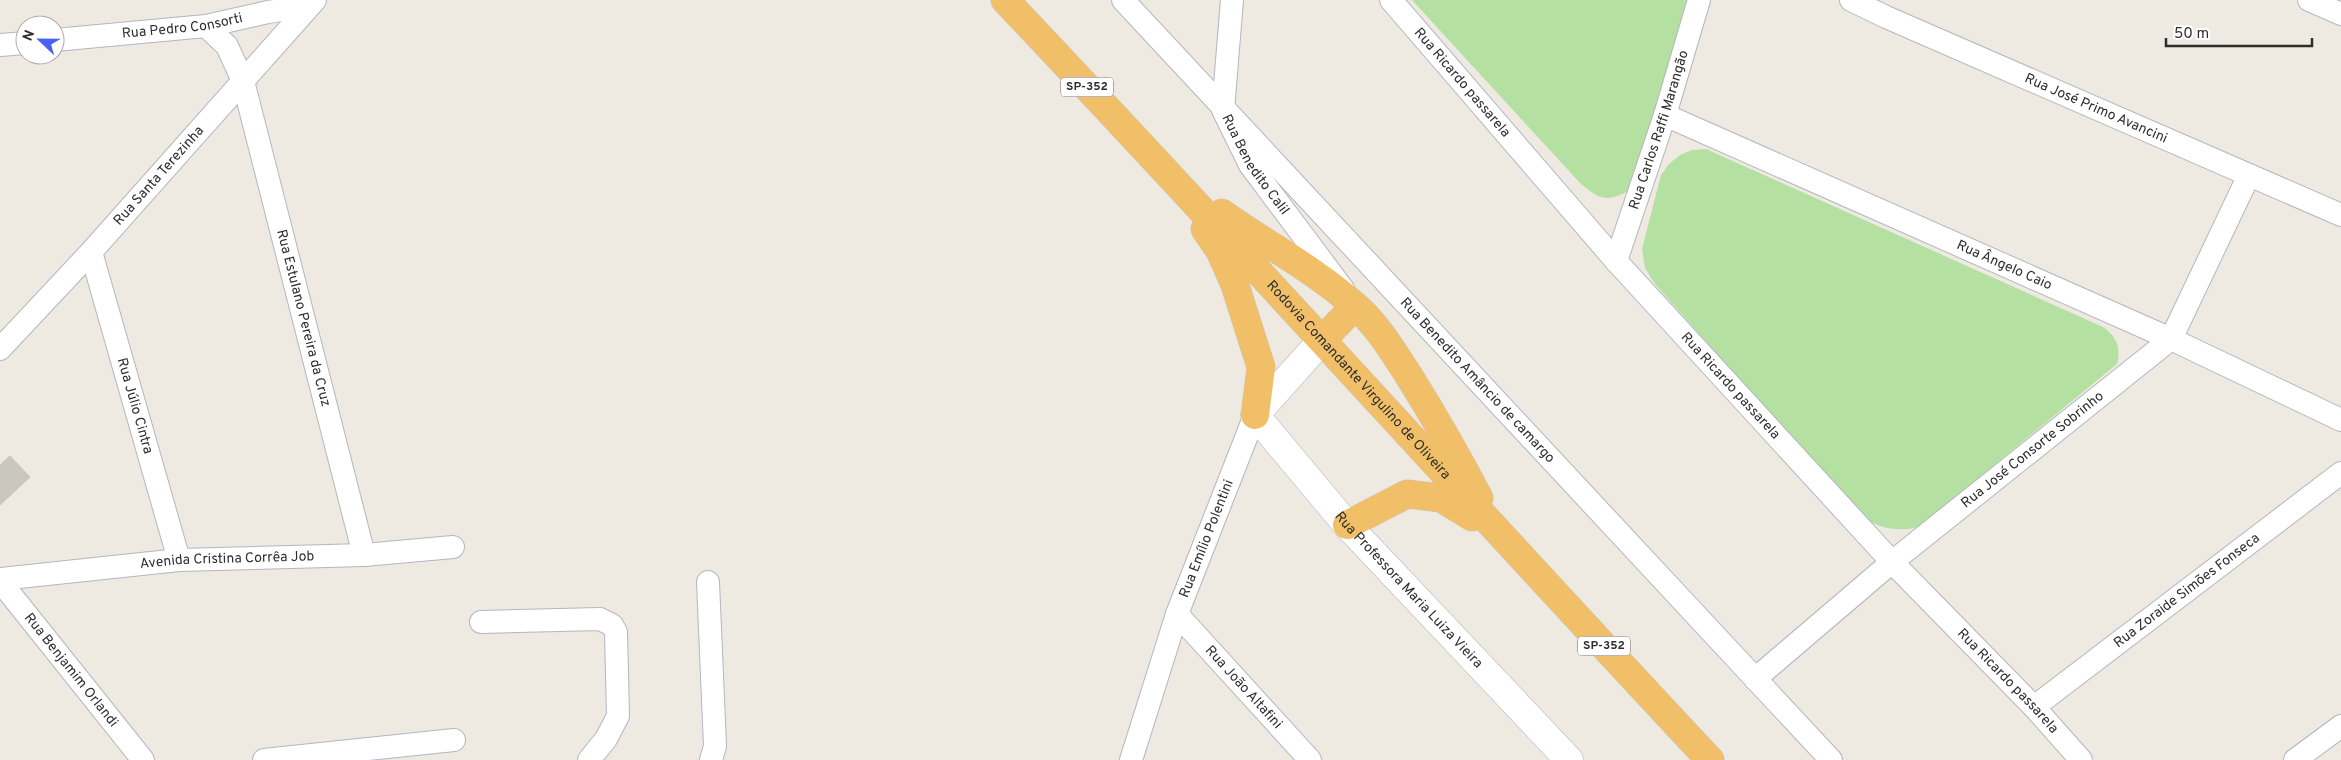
<svg xmlns="http://www.w3.org/2000/svg" width="2341" height="760" font-family="Overpass,sans-serif">
<style>
.green{fill:#b4e1a1}
.building{fill:#cac7bf;stroke:#cac5ba}
.lines{fill:none;stroke-linecap:round;stroke-linejoin:round}
.minor-casing{stroke:#b4b6c0;stroke-width:24}
.tertiary-casing{stroke:#b4b6c0;stroke-width:29}
.trunk-casing{stroke:#c9c9c9;stroke-width:29}
.minor{stroke:#fff;stroke-width:22}
.tertiary{stroke:#fff;stroke-width:28}
.trunk{stroke:#f0bf67;stroke-width:28}
.labels{text-anchor:middle;dominant-baseline:central;stroke-width:5;stroke-linejoin:round;paint-order:stroke}
.shield{fill:#fff;stroke:#6d6d6d;stroke-width:1}
.shield-label{font-size:12px;font-weight:bold;fill:#2e2e2e}
.street-label{font-size:14px;fill:#2e2e2e;stroke:#fff}
</style>
<rect width="100%" height="100%" fill="#eee9e1"/>
<g class="green">
<path d="M1412 0H1688L1631 190C1606 202 1601 201 1580 183Z"/>
<path d="M1706 149 2103 327C2117 337 2121 348 2117 364L1919 527C1897 532 1881 529 1862 517L1655 284 1645 268 1642 249 1661 175 1669 164 1680 155 1692 150Z"/>
</g>
<path class="building" d="M10 456 30 477 0 505V465Z"/>
<g class="lines">
<g class="minor-casing">
<g id="minor">
<path id="s1" d="M1123 0 1831 760"/>
<path id="s2" d="M1232 0 1223 110 1250 165 1343 289"/>
<path id="s3" d="M1391 0 1616 261 1892 562 2034 707 2081 760"/>
<path id="s4" d="M1851 0 1886 17 2341 215"/>
<path d="M2309 0 2341 14"/>
<path id="s5" d="M206 26 227 46 243 81 364 555"/>
<path id="s6" d="M55 40 206 26 268 12 308 6"/>
<path d="M0 45 25 43"/>
<path id="s7" d="M1665 115 2171 339 2341 420"/>
<path id="s8" d="M91 252 179 560"/>
<path id="s9" d="M1616 261 1665 115 1699 0"/>
<path id="s10" d="M0 349 91 252 315 0"/>
<path id="s11" d="M0 579 179 560 364 555 453 547"/>
<path id="s12" d="M0 581 143 760"/>
<path d="M708 582 715 746 711 760"/>
<path id="s13" d="M1177 614 1310 760"/>
<path d="M481 622 600 619 612 625 616 632 618 716 606 739 589 760"/>
<path id="s14" d="M1755 679 1892 562 2171 339 2249 175"/>
<path id="s15" d="M2034 707 2341 473"/>
<path d="M264 760 454 740"/>
<path id="s16" d="M1131 760 1177 614 1255 415"/>
<path d="M2295 760 2341 726"/>
</g>
</g>
<g class="tertiary-casing">
<g id="tertiary">
<path id="s17" d="M1323 339 1255 415 1347 525 1569 760"/>
</g>
</g>
<g class="trunk-casing">
<g id="trunk">
<path id="s18" d="M1005 0C1243 251 1474 508 1710 760"/>
<path d="M1222 213C1265 244 1314 269 1353 304 1377 324 1392 350 1409 376 1434 416 1457 456 1479 498"/>
<path d="M1205 229 1220 251 1235 285 1261 367 1255 415"/>
<path d="M1323 339 1355 306"/>
<path d="M1347 525 1407 494 1441 498 1472 517"/>
</g>
</g>
<use href="#minor" class="minor"/>
<use href="#tertiary" class="tertiary"/>
<use href="#trunk" class="trunk"/>
</g>
<g class="labels">
<g class="shield">
<rect x="1061" y="77.5" width="52" height="19" rx="4"/>
<rect x="1578" y="636.5" width="52" height="19" rx="4"/>
</g>
<g class="shield-label">
<text x="1087" y="87">SP-352</text>
<text x="1604" y="646">SP-352</text>
</g>
<g class="street-label">
<text stroke="none"><textPath href="#s6" startOffset="128">Rua Pedro Consorti</textPath></text>
<text stroke="none"><textPath href="#s3" startOffset="109">Rua Ricardo passarela</textPath></text>
<text stroke="none"><textPath href="#s4" startOffset="268">Rua José Primo Avancini</textPath></text>
<text stroke="none"><textPath href="#s9" startOffset="138">Rua Carlos Raffi Marangão</textPath></text>
<text stroke="none"><textPath href="#s2" startOffset="174">Rua Benedito Calil</textPath></text>
<text stroke="none"><textPath href="#s10" startOffset="235">Rua Santa Terezinha</textPath></text>
<text stroke="none"><textPath href="#s7" startOffset="371">Rua Ângelo Caio</textPath></text>
<text stroke="none"><textPath href="#s5" startOffset="312">Rua Estulano Pereira da Cruz</textPath></text>
<text stroke="none"><textPath href="#s18" startOffset="519">Rodovia Comandante Virgulino de Oliveira</textPath></text>
<text stroke="none"><textPath href="#s1" startOffset="520">Rua Benedito Amâncio de camargo</textPath></text>
<text stroke="none"><textPath href="#s3" startOffset="514">Rua Ricardo passarela</textPath></text>
<text stroke="none"><textPath href="#s8" startOffset="160">Rua Júlio Cintra</textPath></text>
<text stroke="none"><textPath href="#s14" startOffset="360">Rua José Consorte Sobrinho</textPath></text>
<text stroke="none"><textPath href="#s16" startOffset="234">Rua Emílio Polentini</textPath></text>
<text stroke="none"><textPath href="#s11" startOffset="228">Avenida Cristina Corrêa Job</textPath></text>
<text stroke="none"><textPath href="#s17" startOffset="335">Rua Professora Maria Luiza Vieira</textPath></text>
<text stroke="none"><textPath href="#s15" startOffset="192">Rua Zoraide Simões Fonseca</textPath></text>
<text stroke="none"><textPath href="#s12" startOffset="114">Rua Benjamim Orlandi</textPath></text>
<text stroke="none"><textPath href="#s3" startOffset="919">Rua Ricardo passarela</textPath></text>
<text stroke="none"><textPath href="#s13" startOffset="99">Rua João Altafini</textPath></text>
</g>
</g>
<g transform="translate(40 40) rotate(292)"><circle r="24" fill="#ffffff" stroke="#ababab"/>
<path d="M0-4L9 19L0 12L-9 19Z" fill="#4b61f1"/>
<text y="-8" font-size="14" font-weight="bold" text-anchor="middle" fill="#2e2e2e">N</text>
</g>
<path d="M2166 38v8h146v-8" fill="none" stroke="#2e2e2e" stroke-width="2.5"/>
<text x="2174" y="38" font-size="15" fill="#2e2e2e" stroke="#ffffff" stroke-width="4" paint-order="stroke">50 m</text>
</svg>
